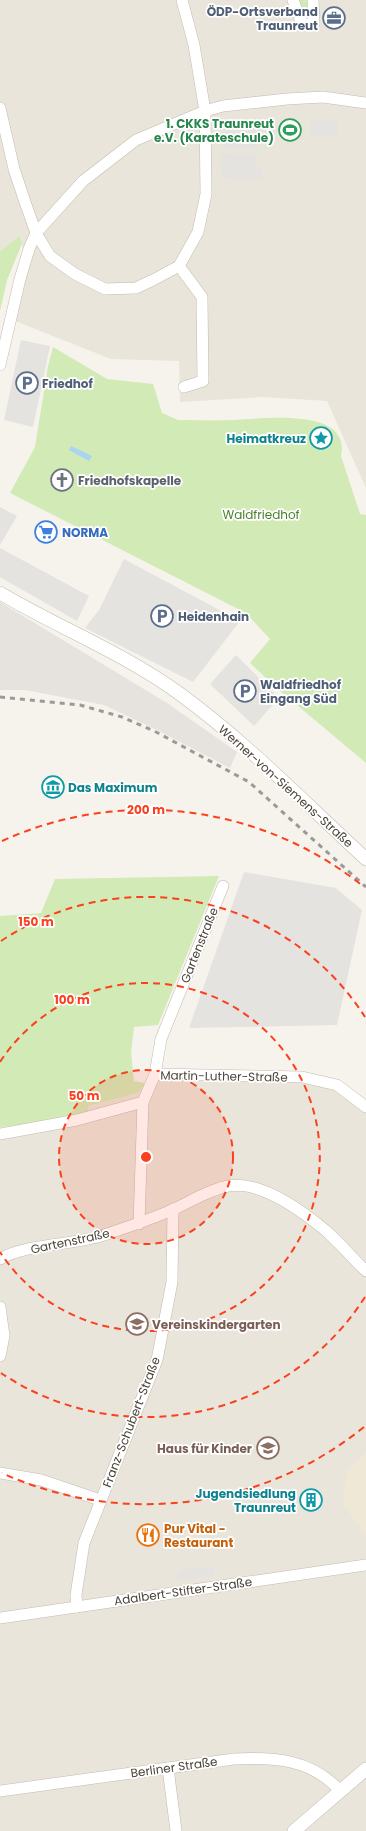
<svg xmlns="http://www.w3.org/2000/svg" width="366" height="1831" font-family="Poppins,sans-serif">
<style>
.residential{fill:#eae5da}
.industrial{fill:#e6e2dd}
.education{fill:#efe8d6}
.green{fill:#d2eab5}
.parking{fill:#e5e3e0}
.water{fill:#a9d4f2}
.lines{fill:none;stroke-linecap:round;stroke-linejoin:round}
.minor-casing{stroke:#c2bbae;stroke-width:12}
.tertiary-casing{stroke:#c2bbae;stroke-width:14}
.minor{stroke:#fff;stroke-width:11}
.tertiary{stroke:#fff;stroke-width:13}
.rail{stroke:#9a9a9a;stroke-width:3;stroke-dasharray:5 5;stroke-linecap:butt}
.ring{fill:none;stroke:#fc3f1d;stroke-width:2;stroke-dasharray:7 5}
.labels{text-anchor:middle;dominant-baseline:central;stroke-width:3.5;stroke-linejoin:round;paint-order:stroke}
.service-label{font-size:12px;font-weight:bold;fill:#4e5e75;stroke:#fff;text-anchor:start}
.leisure-label{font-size:12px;font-weight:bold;fill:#27864d;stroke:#fff;text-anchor:end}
.culture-label{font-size:12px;font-weight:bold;fill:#0d838f;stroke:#fff;text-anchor:end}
.worship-label{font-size:12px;font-weight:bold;fill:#5b616d;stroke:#fff;text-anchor:start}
.park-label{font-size:12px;fill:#4a7f2a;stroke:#fff}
.shop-label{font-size:12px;font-weight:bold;fill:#366cbe;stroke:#fff;text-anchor:start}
.street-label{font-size:12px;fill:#4b4439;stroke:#fff}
.education-label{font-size:12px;font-weight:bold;fill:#785e54;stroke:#fff;text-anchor:start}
.food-label{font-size:12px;font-weight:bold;fill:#c56008;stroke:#fff;text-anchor:start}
.centre{fill:#fc3f1d;stroke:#fff;stroke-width:2}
.ring-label{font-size:12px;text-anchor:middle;font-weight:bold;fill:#fc3f1d;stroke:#fff;stroke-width:3.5;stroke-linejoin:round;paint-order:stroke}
</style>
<rect width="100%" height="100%" fill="#f6f3ec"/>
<g class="residential">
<path d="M0 0H366V488L327 401 263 397 180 402 179 361 111 359 15 321 27 265 20 237 0 251Z"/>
<path d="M158 1076 300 1079 336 1086 366 1106V1831H0V1127L38 1123 88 1112 87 1106 138 1093 145 1083Z"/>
</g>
<path class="industrial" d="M0 602 167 703 237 752 230 768 161 732 104 705 25 690H0Z"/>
<path class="education" d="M366 1453V1536L343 1504 347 1469Z"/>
<g class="green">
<path d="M299 0H310L311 17 304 18Z"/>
<path d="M20 236 22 244 7 280 0 311V251Z"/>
<path d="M53 347 107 379 153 384 162 413 178 420C197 420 215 421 234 420 261 419 352 406 341 456L360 514 366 515V763L279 690 250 663 270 639 246 613 10 493 35 447 48 366Z"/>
<path d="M219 876 158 1025 134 1027 131 1053 134 1081 145 1083 138 1093 88 1106V1112L38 1123 0 1127V916L41 913 55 879Z"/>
</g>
<g class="parking">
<path d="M310 119 338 120V136H310Z"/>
<path d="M274 124 275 133H259L258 149 225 150 223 125Z"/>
<path d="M255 153 256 168 262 169 263 179 222 178 220 154Z"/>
<path d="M21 340 50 346 33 427 4 420Z"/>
<path d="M0 507 17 516 0 545Z"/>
<path d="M0 548 89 596 77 621 0 577Z"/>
<path d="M124 559 240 621 193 682 85 628 99 610Z"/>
<path d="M236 655 279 698 254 726 210 684Z"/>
<path d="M244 872 336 888 362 910 337 1025 189 1028Z"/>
<path d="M213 1566 214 1576 177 1581 180 1570Z"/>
</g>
<path class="water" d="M71 446 92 456 89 461 69 450Z"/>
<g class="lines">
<g class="minor-casing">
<g id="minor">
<path d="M293 0 302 24H314L313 0"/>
<path d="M0 108 14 169 25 202 36 233 50 256 75 274 105 289 136 288 155 279 179 266 198 232 206 194 205 111 194 45 182 0"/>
<path d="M179 266 202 297 203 381 184 387"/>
<path d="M0 365 20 279 29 249 36 233 83 181 136 140 205 111 223 106 287 99 323 97 366 103"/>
<path d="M155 1074 161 1039 223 886"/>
<path d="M0 1134 77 1120 143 1102 155 1074 302 1077 337 1085 366 1107"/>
<path d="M139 1224 143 1102"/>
<path d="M0 1259C25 1244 72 1245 101 1236 125 1228 149 1220 172 1210 190 1202 208 1190 228 1186 260 1180 302 1211 325 1230 340 1243 352 1258 366 1271"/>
<path d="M0 1307 4 1336 0 1356"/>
<path d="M0 1473 41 1480 100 1500"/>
<path d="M77 1607 76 1595 84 1543 157 1360 172 1282 173 1209"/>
<path d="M0 1618 366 1565"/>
<path d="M168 1768 176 1831"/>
<path d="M0 1791 234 1759C274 1757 312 1759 340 1791"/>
</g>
</g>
<g class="tertiary-casing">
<g id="tertiary">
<path d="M0 593C59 628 124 653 180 694 247 743 305 803 366 859"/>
<path d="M294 1831 366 1769"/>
</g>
</g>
<use href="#minor" class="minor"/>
<use href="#tertiary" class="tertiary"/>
<path class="rail" d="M0 697 80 705 122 717 156 732 249 782 366 887"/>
</g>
<circle cx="146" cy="1157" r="87" fill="#fc3f1d" fill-opacity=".12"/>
<g class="ring">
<circle cx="146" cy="1157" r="87"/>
<path d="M0 1062A174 174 0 1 1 0 1252"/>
<path d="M365 1297A260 260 0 0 1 1 1373M1 941A260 260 0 0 1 365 1017"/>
<path d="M364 1427A347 347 0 0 1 2 1473M2 841A347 347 0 0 1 364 887"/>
</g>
<defs>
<g id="office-ring" transform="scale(1.15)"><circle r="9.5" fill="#fff" stroke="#5c6f8a" stroke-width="1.5"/><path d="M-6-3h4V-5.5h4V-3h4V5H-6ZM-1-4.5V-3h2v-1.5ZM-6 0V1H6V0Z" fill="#5c6f8a"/></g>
<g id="stadium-ring" transform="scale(1.15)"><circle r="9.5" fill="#fff" stroke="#2e9e5b" stroke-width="1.5"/><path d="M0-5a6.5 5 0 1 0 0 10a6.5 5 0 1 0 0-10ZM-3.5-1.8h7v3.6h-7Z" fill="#2e9e5b"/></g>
<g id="parking-ring" transform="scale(1.15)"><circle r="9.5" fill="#fff" stroke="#5c6f8a" stroke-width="1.5"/><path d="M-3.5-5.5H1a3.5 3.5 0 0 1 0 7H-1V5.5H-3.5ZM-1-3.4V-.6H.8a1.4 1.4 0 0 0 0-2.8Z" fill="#5c6f8a"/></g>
<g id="sight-ring" transform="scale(1.15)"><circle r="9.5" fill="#fff" stroke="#0f9aa8" stroke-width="1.5"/><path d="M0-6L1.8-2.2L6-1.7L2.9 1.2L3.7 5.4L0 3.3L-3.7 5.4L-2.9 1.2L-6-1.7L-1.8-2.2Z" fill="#0f9aa8"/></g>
<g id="church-ring" transform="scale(1.15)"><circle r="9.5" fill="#fff" stroke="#6b7280" stroke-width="1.5"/><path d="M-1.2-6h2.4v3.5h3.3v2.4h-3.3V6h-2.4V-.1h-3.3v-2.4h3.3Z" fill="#6b7280"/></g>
<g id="supermarket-ring" transform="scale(1.15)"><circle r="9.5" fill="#fff" stroke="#3f7fe0" stroke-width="1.5"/><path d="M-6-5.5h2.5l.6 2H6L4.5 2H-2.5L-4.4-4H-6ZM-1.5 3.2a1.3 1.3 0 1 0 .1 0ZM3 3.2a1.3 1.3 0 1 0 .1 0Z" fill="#3f7fe0"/></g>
<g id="museum-ring" transform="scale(1.15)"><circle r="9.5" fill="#fff" stroke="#0f9aa8" stroke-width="1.5"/><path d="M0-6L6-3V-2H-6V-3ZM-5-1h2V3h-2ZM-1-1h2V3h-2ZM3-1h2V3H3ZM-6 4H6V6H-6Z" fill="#0f9aa8"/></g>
<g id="school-ring" transform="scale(1.15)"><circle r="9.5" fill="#fff" stroke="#8d6e63" stroke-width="1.5"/><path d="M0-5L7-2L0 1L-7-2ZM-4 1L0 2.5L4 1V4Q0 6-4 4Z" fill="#8d6e63"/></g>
<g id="building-ring" transform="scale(1.15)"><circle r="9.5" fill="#fff" stroke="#0f9aa8" stroke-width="1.5"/><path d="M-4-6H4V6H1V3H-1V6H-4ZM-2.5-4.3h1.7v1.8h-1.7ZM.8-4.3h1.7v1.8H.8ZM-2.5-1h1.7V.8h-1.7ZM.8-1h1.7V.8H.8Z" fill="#0f9aa8"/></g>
<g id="restaurant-ring" transform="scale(1.15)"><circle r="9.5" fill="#fff" stroke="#e8710a" stroke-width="1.5"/><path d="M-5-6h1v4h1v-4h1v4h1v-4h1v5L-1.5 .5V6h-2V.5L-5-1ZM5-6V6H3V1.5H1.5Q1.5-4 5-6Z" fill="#e8710a"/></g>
</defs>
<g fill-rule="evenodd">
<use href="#office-ring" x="334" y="18"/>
<use href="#stadium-ring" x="290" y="130"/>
<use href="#parking-ring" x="27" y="383"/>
<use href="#sight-ring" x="321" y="438"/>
<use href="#church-ring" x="62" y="480"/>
<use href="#supermarket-ring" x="46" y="532"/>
<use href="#parking-ring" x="162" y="616"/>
<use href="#parking-ring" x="245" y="691"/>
<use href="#museum-ring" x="53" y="787"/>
<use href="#school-ring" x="137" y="1324"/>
<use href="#school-ring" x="268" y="1448"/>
<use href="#building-ring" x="311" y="1500"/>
<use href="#restaurant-ring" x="148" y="1535"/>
</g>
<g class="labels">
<g class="service-label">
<text x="318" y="11" text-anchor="end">ÖDP-Ortsverband<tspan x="318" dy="14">Traunreut</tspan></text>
<text x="42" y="383">Friedhof</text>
<text x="178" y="616">Heidenhain</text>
<text x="260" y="684">Waldfriedhof<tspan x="260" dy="14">Eingang Süd</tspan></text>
</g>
<g class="leisure-label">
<text x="274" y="123">1. CKKS Traunreut<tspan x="274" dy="14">e.V. (Karateschule)</tspan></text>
</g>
<g class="culture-label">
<text x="306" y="438">Heimatkreuz</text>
<text x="68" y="787" text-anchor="start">Das Maximum</text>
<text x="296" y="1493">Jugendsiedlung<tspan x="296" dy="14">Traunreut</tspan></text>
</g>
<g class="worship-label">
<text x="78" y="480">Friedhofskapelle</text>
</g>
<g class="park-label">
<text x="261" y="514">Waldfriedhof</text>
</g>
<g class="shop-label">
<text x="62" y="532">NORMA</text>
</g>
<g class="street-label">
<text transform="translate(286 786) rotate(42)">Werner-von-Siemens-Straße</text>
<text transform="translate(199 945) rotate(-68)">Gartenstraße</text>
<text transform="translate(224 1076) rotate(1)">Martin-Luther-Straße</text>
<text transform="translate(70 1241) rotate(-12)">Gartenstraße</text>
<text transform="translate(131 1422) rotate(-69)">Franz-Schubert-Straße</text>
<text transform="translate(183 1591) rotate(-8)">Adalbert-Stifter-Straße</text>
<text transform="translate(174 1767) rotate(-8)">Berliner Straße</text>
</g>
<g class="education-label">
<text x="152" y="1324">Vereinskindergarten</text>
<text x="252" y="1448" text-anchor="end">Haus für Kinder</text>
</g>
<g class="food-label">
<text x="164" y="1528">Pur Vital -<tspan x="164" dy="14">Restaurant</tspan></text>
</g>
</g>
<circle cx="146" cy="1157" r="6" class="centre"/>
<g class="ring-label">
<text x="146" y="814">200 m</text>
<text x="36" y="926">150 m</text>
<text x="72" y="1004">100 m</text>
<text x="84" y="1100">50 m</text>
</g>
</svg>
